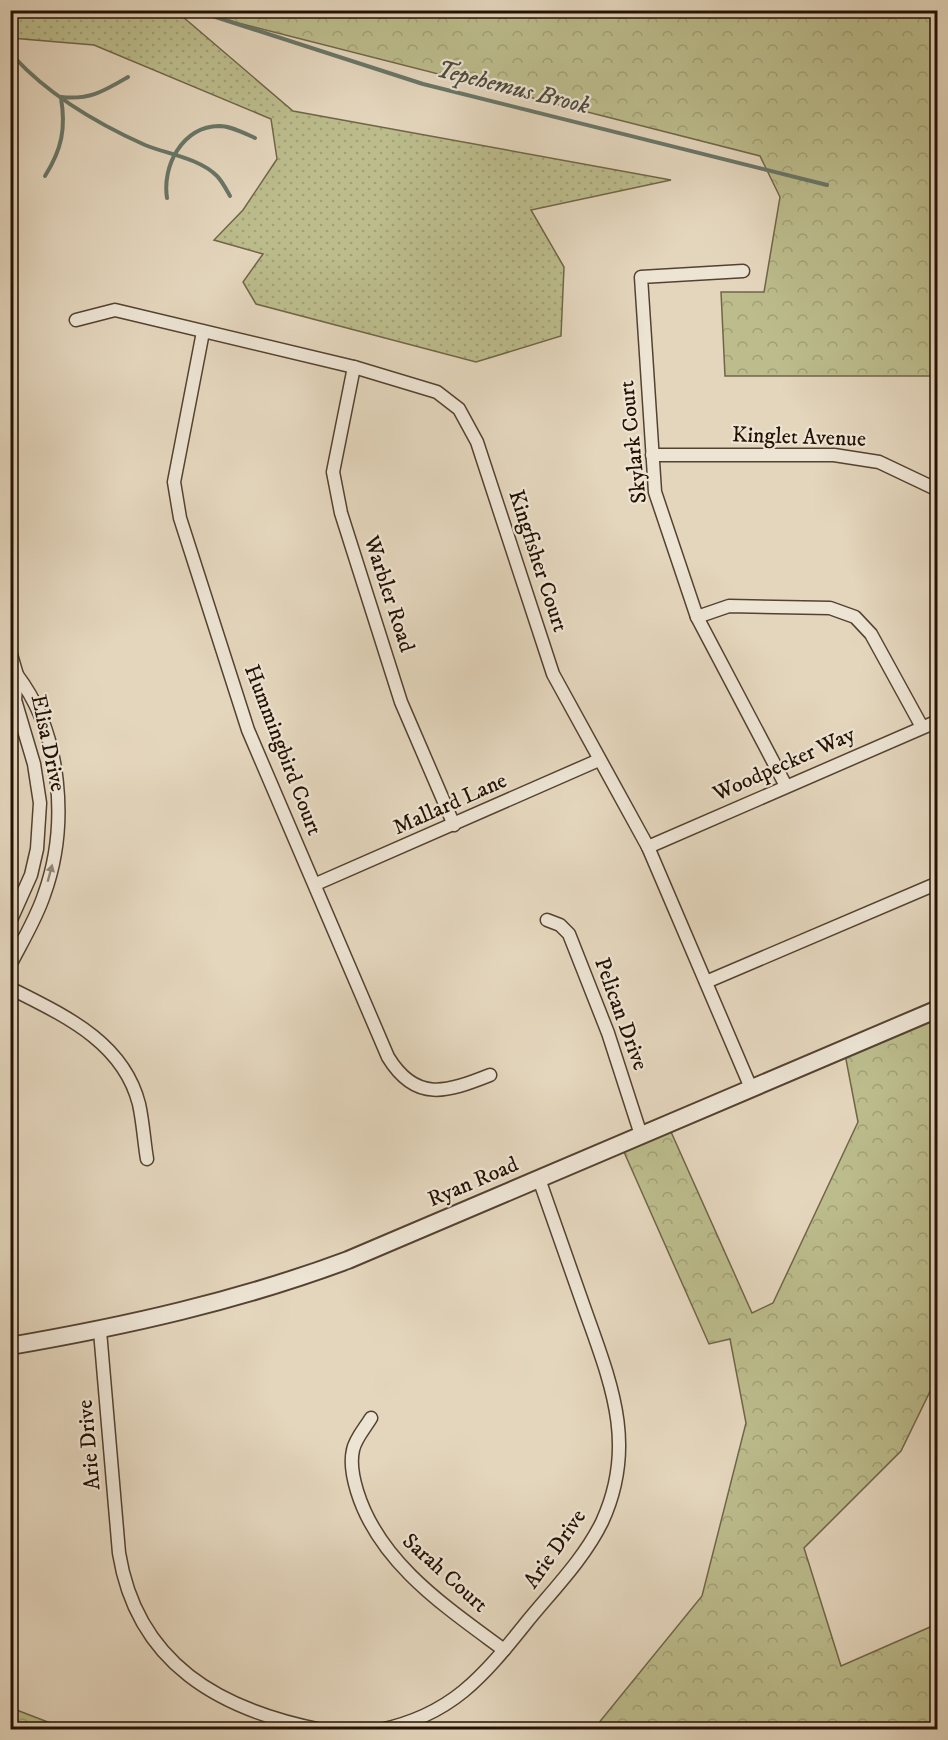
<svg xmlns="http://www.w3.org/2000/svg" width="948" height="1740" font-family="'IM FELL DW Pica',serif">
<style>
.grass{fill:url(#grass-dots);stroke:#706647;stroke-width:1.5}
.forest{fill:url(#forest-crowns);stroke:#706647;stroke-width:1.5}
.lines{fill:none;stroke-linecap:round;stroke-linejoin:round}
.stream{stroke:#697667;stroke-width:4}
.minor-casing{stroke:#544231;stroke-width:15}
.tertiary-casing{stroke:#544231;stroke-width:20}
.minor{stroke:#ede4d4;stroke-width:12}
.tertiary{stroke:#ede4d4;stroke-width:16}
.oneway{fill:#938576}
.labels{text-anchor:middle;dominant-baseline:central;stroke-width:4.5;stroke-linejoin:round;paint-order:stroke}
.street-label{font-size:22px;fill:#241102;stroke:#ede4d4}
.water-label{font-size:24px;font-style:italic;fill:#4c4c3d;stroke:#ede4d4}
</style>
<defs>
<pattern id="grass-dots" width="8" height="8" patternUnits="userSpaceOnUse" patternTransform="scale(1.5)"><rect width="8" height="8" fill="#bcbc8c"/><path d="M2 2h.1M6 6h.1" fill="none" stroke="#a1a177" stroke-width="1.8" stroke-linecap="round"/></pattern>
<pattern id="forest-crowns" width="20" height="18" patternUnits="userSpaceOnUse" patternTransform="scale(1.5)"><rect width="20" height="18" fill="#bcbc8c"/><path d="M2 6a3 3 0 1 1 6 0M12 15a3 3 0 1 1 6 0" fill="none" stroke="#a1a177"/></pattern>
</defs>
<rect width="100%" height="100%" fill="#e4d6bd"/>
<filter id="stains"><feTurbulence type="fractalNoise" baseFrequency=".00333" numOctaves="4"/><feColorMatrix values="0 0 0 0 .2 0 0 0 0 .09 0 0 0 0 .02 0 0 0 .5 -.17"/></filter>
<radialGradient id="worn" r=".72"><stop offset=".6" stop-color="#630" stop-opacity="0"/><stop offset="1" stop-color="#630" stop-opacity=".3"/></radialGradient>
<path class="grass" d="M10 11H176L293 111 671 180 531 210 564 267 561 336 476 362 256 304 243 282 263 254 214 240 243 210 277 159 271 119 94 45 11 38Z"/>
<g class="forest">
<path d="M744 10 937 11V376H725L721 292H764L780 197 760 156 191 11Z"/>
<path d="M937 1009V1377L901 1451 804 1548 841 1666 937 1624V1729L593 1730 702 1596 746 1423 730 1339 709 1344 620 1143 667 1123 752 1313 773 1303 858 1122 844 1049Z"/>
<path d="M10 1706 14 1709 66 1729H11Z"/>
</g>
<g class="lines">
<g class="stream">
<path d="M194 10 423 84 827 185"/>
<path d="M14 57C49 95 98 124 145 145 167 154 199 158 217 176 222 181 226 189 230 196"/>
<path d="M61 97C90 100 104 91 128 77"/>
<path d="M45 176C62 149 66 128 61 98"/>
<path d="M167 198C162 166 182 127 219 126 231 126 244 133 255 138"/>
</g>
<g class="minor-casing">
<g id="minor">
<path d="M743 271 641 277 655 492 697 617 786 786"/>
<path d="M76 320 115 310 354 367 437 392 459 409 477 442 553 674 648 847 751 1088"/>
<path d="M203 332 174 482 180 518 248 730 388 1057C416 1103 447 1092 490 1075"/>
<path d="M354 367 333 472 341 513 401 702 454 825"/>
<path d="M652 455H834L879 462 938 490"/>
<path d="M697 617 729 606 830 608 855 617 871 634 922 727"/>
<path d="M10 651 17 675 15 700 34 764 40 803 37 849 31 875 10 922"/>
<path d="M648 847 938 721"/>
<path d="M316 884 599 760"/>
<path d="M547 920 560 925 569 934 608 1033 641 1135"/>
<path d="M10 965C22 942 36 919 44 895 69 826 62 734 17 675"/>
<path d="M706 982 938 883"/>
<path d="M10 988C63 1015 123 1041 139 1104 143 1122 144 1141 147 1159"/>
<path d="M100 1331 119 1553C137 1664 220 1710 322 1730"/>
<path d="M371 1418C365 1428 355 1439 353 1450 350 1463 353 1478 357 1491 379 1563 446 1607 504 1650"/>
<path d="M380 1730C451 1715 482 1678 526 1623 552 1591 584 1559 602 1522 638 1444 610 1381 584 1307 569 1264 554 1222 539 1179"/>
</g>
</g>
<g class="tertiary-casing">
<path id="tertiary" d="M10 1346C126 1326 238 1301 348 1260L938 1009"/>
</g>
<use href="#minor" class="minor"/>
<use href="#tertiary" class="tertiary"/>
</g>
<defs><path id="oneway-solid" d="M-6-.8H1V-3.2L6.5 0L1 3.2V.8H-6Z" transform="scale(1.5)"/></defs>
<use class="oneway" href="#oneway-solid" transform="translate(50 873) rotate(-75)"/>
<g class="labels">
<g class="street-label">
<text transform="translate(799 437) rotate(2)">Kinglet Avenue</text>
<text transform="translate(633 442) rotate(-96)">Skylark Court</text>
<text transform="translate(538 561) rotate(72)">Kingfisher Court</text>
<text transform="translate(389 594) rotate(72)">Warbler Road</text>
<text transform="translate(48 743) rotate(78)">Elisa Drive</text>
<text transform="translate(283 750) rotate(69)">Hummingbird Court</text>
<text transform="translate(784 764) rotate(-24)">Woodpecker Way</text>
<text transform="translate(450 804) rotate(-24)">Mallard Lane</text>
<text transform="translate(621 1014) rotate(70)">Pelican Drive</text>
<text transform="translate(473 1182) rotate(-23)">Ryan Road</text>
<text transform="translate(89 1445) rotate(-95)">Arie Drive</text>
<text transform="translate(555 1549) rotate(-55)">Arie Drive</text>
<text transform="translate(445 1573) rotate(42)">Sarah Court</text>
</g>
<g class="water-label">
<text transform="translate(513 88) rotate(14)">Tepehemus Brook</text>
</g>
</g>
<rect width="948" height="1740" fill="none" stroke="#e4d6bd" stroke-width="36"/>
<rect x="12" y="12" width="924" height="1716" fill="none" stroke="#241102" stroke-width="3"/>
<rect x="18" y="18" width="912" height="1704" fill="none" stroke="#241102" stroke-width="1.5"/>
<rect width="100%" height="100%" filter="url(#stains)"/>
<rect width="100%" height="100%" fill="url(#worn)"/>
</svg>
